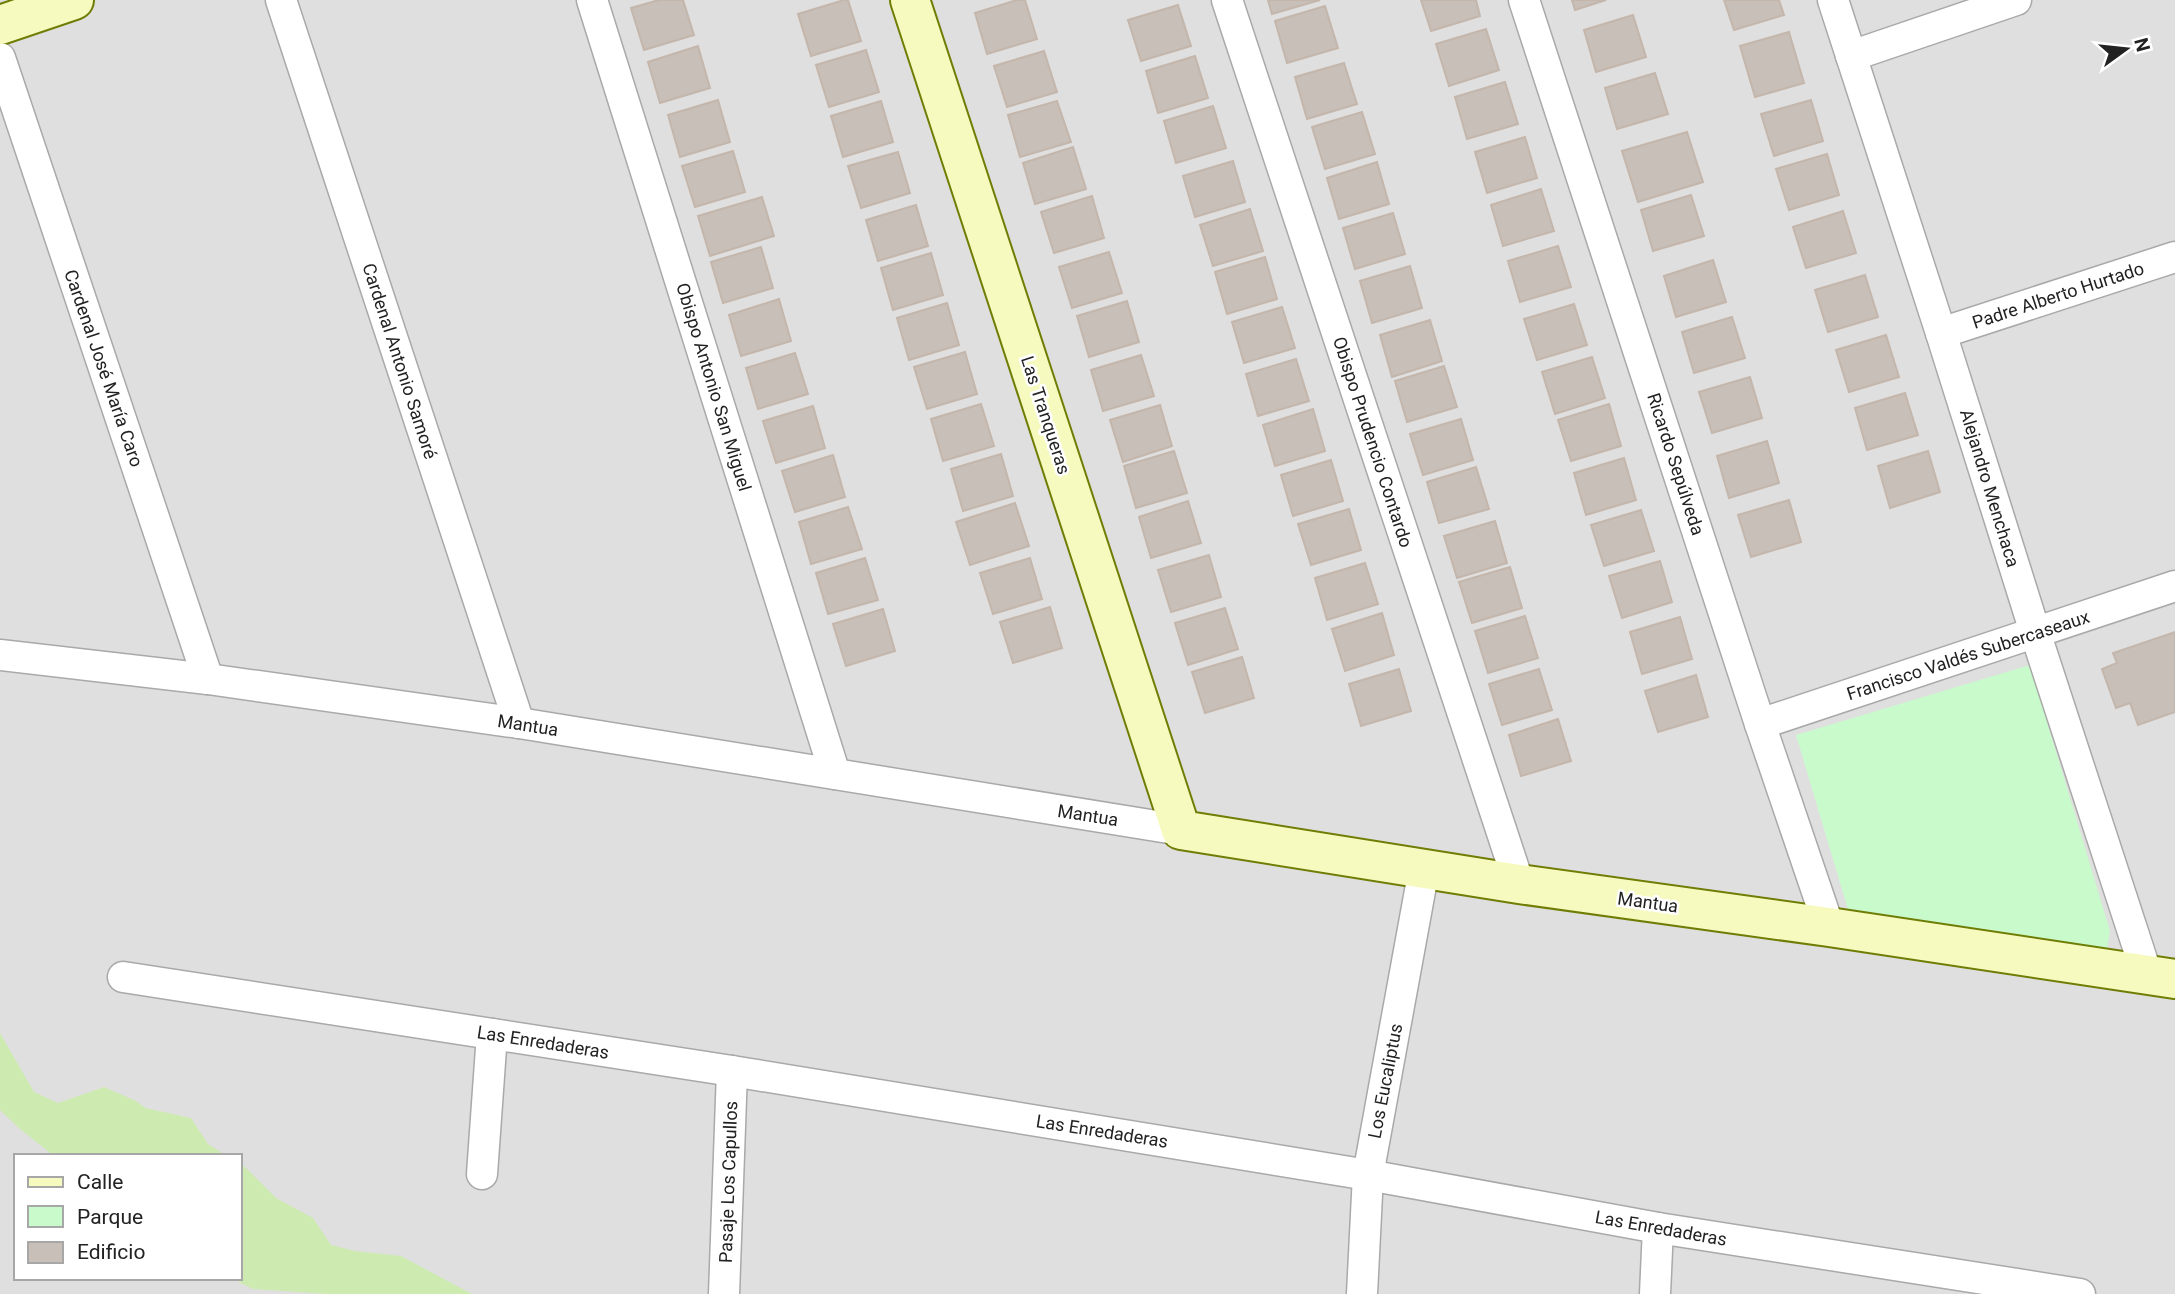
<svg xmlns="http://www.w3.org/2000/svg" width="2175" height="1294" font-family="Roboto,sans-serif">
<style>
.residential{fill:#e0dfdf;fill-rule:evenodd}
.grass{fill:#cdebb0}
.park{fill:#c8facc}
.building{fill:#c7bfb8;stroke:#c4b6ab;stroke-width:2}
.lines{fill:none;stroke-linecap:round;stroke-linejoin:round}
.street-casing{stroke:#a9a9a9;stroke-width:33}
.secondary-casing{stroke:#707d05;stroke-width:42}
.street{stroke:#fff;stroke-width:30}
.secondary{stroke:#f7fabf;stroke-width:38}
.labels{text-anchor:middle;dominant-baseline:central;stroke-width:5;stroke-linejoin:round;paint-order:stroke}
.street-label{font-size:18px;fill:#222;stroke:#fff}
</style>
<rect width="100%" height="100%" fill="#f2efe9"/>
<path class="residential" d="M0 0H2175V1294H0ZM16 1156H240V1278H16Z"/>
<g class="grass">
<path d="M0 1033 34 1092 58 1103 104 1087 136 1101 145 1108 191 1118 208 1144 227 1156H54L20 1129 0 1110Z"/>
<path d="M240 1164 246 1168 276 1198 313 1218 331 1245 355 1251 401 1256 472 1294H327L253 1289 231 1278H240Z"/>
</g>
<path class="park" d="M2030 665 2110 931 2107 950 1849 913 1796 735Z"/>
<g class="building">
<path d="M659 0H683L694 35 644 50 631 8Z"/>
<path d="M844 0H848L861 41 811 56 798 14Z"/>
<path d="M1017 0H1025L1037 39 987 54 975 13Z"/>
<path d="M1268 0H1320L1272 14Z"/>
<path d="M1421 0H1476L1480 16 1431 31Z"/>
<path d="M1572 0H1606L1575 10Z"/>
<path d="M1724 0H1779L1784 15 1734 30Z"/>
<path d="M1178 5 1191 46 1141 61 1128 20Z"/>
<path d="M1325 6 1338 48 1287 63 1275 21Z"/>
<path d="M1633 15 1646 57 1596 72 1584 30Z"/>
<path d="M1486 29 1499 70 1449 86 1436 44Z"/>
<path d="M1789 32 1804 83 1755 97 1740 46Z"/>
<path d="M698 46 710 88 660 103 648 62Z"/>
<path d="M866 50 879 92 829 107 816 65Z"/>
<path d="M1044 51 1057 92 1007 107 994 66Z"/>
<path d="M1195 56 1208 98 1158 113 1146 71Z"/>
<path d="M1344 63 1357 104 1307 119 1295 77Z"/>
<path d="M1655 73 1668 114 1617 129 1605 88Z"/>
<path d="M1505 82 1518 124 1467 139 1455 97Z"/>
<path d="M718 100 730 142 680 157 668 115Z"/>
<path d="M1811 100 1823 141 1774 156 1761 114Z"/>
<path d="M881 101 893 142 843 157 831 116Z"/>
<path d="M1057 101 1071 142 1020 157 1008 115Z"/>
<path d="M1213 106 1226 148 1176 163 1164 121Z"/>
<path d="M1362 112 1375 154 1325 169 1312 127Z"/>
<path d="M1687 132 1703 182 1638 202 1622 151Z"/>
<path d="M1525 137 1537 178 1487 193 1475 152Z"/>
<path d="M1073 147 1086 189 1035 204 1023 163Z"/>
<path d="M733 151 745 192 695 207 682 166Z"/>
<path d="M898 152 910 193 861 208 848 166Z"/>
<path d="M1827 154 1839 195 1789 210 1776 169Z"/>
<path d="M1233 161 1245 202 1195 217 1183 176Z"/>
<path d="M1377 162 1389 204 1339 219 1327 178Z"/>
<path d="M1541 189 1554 231 1503 246 1491 205Z"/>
<path d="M1691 195 1704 236 1653 251 1641 210Z"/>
<path d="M1092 196 1104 238 1054 253 1041 212Z"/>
<path d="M762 197 774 236 710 256 698 216Z"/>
<path d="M916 205 928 246 878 261 866 220Z"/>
<path d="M1250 209 1263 251 1213 266 1200 225Z"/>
<path d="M1843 211 1856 253 1806 268 1793 227Z"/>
<path d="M1393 213 1405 254 1355 269 1343 228Z"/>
<path d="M1558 246 1571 287 1520 302 1508 261Z"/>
<path d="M761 247 773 288 723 303 711 262Z"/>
<path d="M1109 252 1122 293 1072 308 1059 267Z"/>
<path d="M931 253 943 295 893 310 881 268Z"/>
<path d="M1265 257 1277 299 1227 314 1215 272Z"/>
<path d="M1713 260 1726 302 1676 317 1664 276Z"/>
<path d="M1410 266 1422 308 1372 323 1360 281Z"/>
<path d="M1865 275 1878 317 1828 332 1815 290Z"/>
<path d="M779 299 791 341 741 356 729 315Z"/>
<path d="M1127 301 1139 342 1089 357 1077 316Z"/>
<path d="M947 303 959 345 909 360 897 318Z"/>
<path d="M1574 304 1587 345 1537 360 1524 319Z"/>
<path d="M1282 307 1295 348 1244 363 1232 322Z"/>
<path d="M1732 317 1745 358 1694 373 1682 332Z"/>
<path d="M1430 320 1442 361 1392 377 1380 335Z"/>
<path d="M1886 335 1899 377 1849 392 1836 350Z"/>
<path d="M965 352 977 394 927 409 914 367Z"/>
<path d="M795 353 808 394 758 409 746 368Z"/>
<path d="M1141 355 1154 396 1103 411 1091 370Z"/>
<path d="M1592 357 1605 398 1555 414 1542 372Z"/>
<path d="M1296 359 1309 401 1258 416 1246 374Z"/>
<path d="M1444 366 1457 407 1407 422 1395 381Z"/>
<path d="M1750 377 1762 418 1712 433 1699 392Z"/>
<path d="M1905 393 1918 435 1867 450 1855 408Z"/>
<path d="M981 404 994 446 943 461 931 419Z"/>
<path d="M1609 404 1621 446 1571 461 1558 420Z"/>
<path d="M1160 405 1172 446 1123 462 1110 420Z"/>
<path d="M813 406 825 448 776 463 763 421Z"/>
<path d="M1313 409 1325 451 1275 466 1263 425Z"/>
<path d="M1461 419 1473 460 1423 475 1410 434Z"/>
<path d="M1767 441 1779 483 1729 498 1717 456Z"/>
<path d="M1174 451 1187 493 1136 508 1124 466Z"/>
<path d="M1928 451 1940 492 1890 508 1878 466Z"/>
<path d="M1001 454 1013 496 963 511 951 469Z"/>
<path d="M833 455 845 497 795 512 782 471Z"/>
<path d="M1624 458 1636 500 1586 515 1574 473Z"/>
<path d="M1331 460 1343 501 1293 516 1281 475Z"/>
<path d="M1476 467 1489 509 1439 523 1427 482Z"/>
<path d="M1789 500 1801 542 1751 557 1738 515Z"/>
<path d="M1188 501 1201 543 1151 558 1139 517Z"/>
<path d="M1015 503 1029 546 970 565 956 522Z"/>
<path d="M848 507 862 549 811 564 799 522Z"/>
<path d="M1349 509 1361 550 1311 565 1298 524Z"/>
<path d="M1641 510 1654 551 1604 566 1591 525Z"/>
<path d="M1495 521 1507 563 1457 578 1444 536Z"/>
<path d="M1209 555 1221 597 1171 612 1158 570Z"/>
<path d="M865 558 878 600 828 614 816 573Z"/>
<path d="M1030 558 1042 599 993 614 980 573Z"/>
<path d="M1660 561 1672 602 1622 618 1609 576Z"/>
<path d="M1365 563 1378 604 1327 620 1315 578Z"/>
<path d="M1510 567 1522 608 1472 623 1459 582Z"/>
<path d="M1050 607 1062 648 1013 663 1000 622Z"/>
<path d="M1225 608 1238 649 1188 665 1175 623Z"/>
<path d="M883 609 895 651 846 666 833 624Z"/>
<path d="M1382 613 1394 655 1345 671 1332 629Z"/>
<path d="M1525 616 1538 658 1488 673 1475 631Z"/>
<path d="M1680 617 1692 659 1642 674 1630 632Z"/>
<path d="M2175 632V712L2138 725 2130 703 2116 708 2102 669 2117 663 2113 653Z"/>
<path d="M1242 657 1254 698 1205 713 1192 672Z"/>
<path d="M1399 669 1411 711 1361 726 1349 684Z"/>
<path d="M1539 669 1552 710 1502 725 1489 684Z"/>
<path d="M1696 675 1708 717 1658 732 1645 691Z"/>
<path d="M1558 719 1571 761 1521 776 1509 735Z"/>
</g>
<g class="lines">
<g class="street-casing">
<g id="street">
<path d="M281 0 519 723"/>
<path d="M592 0 835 774"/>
<path d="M1227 0 1519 884"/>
<path d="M1524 0 1760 724 1829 927"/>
<path d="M1833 0 1941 333 2035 632 2147 975"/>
<path d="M1851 56 2016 0"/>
<path d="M0 58 208 679"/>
<path d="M1941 333 2175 257"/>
<path d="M0 655 208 679 519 723 1181 830"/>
<path d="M1760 724 2175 586"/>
<path d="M123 977 732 1071 1368 1175 1658 1228 2080 1294"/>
<path d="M482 1174 492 1034"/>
<path d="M724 1294 732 1071"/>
<path d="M1362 1294 1368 1175 1424 869"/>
<path d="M1655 1294 1658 1228"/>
</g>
</g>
<g class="secondary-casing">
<g id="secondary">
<path d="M910 0 1181 830 1519 884 1829 927 2175 979"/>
<path d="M0 25 74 0"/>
</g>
</g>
<use href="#street" class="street"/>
<use href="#secondary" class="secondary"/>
</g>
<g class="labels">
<g class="street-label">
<text transform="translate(2058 295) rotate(-18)">Padre Alberto Hurtado</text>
<text transform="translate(400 361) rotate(72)">Cardenal Antonio Samoré</text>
<text transform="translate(104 368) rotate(71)">Cardenal José María Caro</text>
<text transform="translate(714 387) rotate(73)">Obispo Antonio San Miguel</text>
<text transform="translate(1046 415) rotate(72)">Las Tranqueras</text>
<text transform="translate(1373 442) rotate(72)">Obispo Prudencio Contardo</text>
<text transform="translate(1676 464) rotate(72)">Ricardo Sepúlveda</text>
<text transform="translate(1990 488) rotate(73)">Alejandro Menchaca</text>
<text transform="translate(1968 655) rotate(-18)">Francisco Valdés Subercaseaux</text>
<text transform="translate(528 725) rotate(9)">Mantua</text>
<text transform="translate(1088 815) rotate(9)">Mantua</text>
<text transform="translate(1648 902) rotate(8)">Mantua</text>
<text transform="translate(543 1042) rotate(9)">Las Enredaderas</text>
<text transform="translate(1385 1081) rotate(-79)">Los Eucaliptus</text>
<text transform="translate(1102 1131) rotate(9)">Las Enredaderas</text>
<text transform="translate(728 1182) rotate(-88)">Pasaje Los Capullos</text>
<text transform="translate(1661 1228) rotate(10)">Las Enredaderas</text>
</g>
</g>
<rect x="14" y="1154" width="228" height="126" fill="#ffffff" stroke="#a7a7a7" stroke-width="2"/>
<rect x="28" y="1177" width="35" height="10" fill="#f7fabf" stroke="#a7a7a7" stroke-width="2"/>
<text x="77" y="1189" font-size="21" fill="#222222">Calle</text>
<rect x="28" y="1206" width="35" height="21" fill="#c8facc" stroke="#a7a7a7" stroke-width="2"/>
<text x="77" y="1224" font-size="21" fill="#222222">Parque</text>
<rect x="28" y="1242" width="35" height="21" fill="#c7bfb8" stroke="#a7a7a7" stroke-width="2"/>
<text x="77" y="1259" font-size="21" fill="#222222">Edificio</text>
<g transform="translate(2126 49) rotate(75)" stroke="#ffffff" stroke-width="5" paint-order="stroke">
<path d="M0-5L12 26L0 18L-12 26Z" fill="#222222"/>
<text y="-10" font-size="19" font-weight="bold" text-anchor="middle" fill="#222222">N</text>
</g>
</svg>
